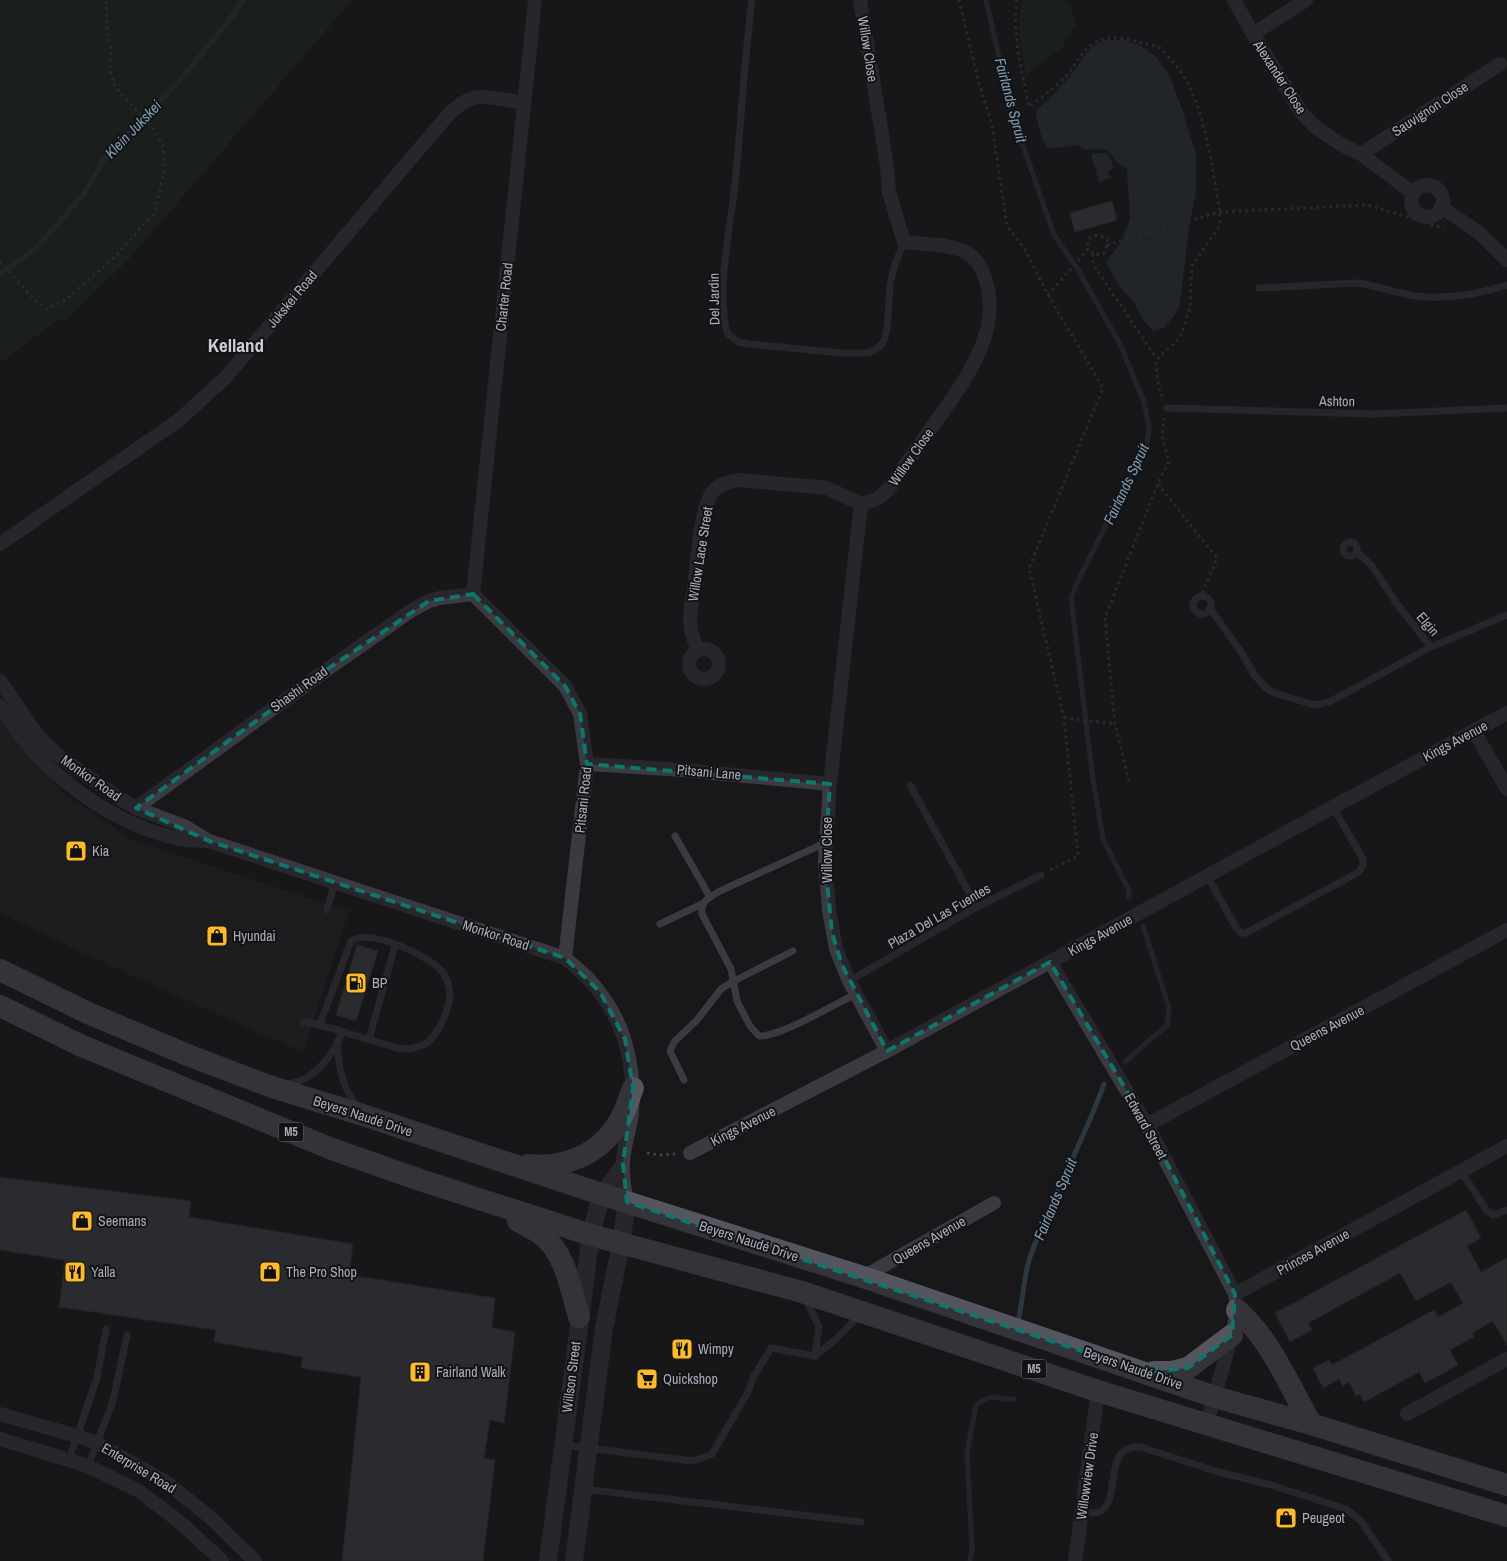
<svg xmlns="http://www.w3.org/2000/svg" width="1507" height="1561" font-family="'Archivo Narrow',sans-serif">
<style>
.built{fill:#242427}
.green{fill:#1f2921}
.water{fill:#2d373f}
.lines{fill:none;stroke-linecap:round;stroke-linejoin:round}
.stream{stroke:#2d373f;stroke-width:5}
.building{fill:#424347;stroke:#323236}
.path{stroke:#3e4146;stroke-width:3;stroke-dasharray:2.5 4;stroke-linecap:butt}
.service{stroke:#3a3b41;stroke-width:7}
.minor{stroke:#3a3b41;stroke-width:14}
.tertiary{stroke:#3a3b41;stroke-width:18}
.primary{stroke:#54565f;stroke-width:22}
.marked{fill:none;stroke:#0f766e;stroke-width:4;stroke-dasharray:10 6;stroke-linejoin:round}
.labels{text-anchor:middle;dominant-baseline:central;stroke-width:4;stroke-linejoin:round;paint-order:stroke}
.shield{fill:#131315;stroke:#7c8089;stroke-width:1}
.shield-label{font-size:12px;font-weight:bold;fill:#a9aebb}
.street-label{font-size:14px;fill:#a9aebb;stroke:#131315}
.poi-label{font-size:14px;fill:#a9aebb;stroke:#131315;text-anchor:start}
.water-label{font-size:15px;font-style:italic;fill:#7e9cb7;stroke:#131315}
.district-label{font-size:19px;font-weight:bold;fill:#cacdd6;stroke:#131315}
</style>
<rect width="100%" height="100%" fill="#18181a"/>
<path class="built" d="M0 710 62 792 132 840 349 911 303 1052 137 978 0 913Z"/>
<g class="green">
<path d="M0 0H352L129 259 66 320 56 321 0 363Z"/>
<path d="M1022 0H1066L1071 7 1076 25 1063 46 1026 75C1022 50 1015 25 1022 0Z"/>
</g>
<g class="water">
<path d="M1105 40H1123L1141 46 1156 57 1169 74 1184 115 1196 155V192L1189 228 1179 309 1164 328 1153 331 1142 318 1133 301 1120 287 1106 263 1121 242 1130 219 1127 169 1116 161 1108 150 1094 149 1086 150 1076 145 1048 149C1041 137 1037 124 1036 110 1048 101 1061 88 1070 76 1084 60 1083 49 1105 40Z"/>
<path d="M1101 153 1108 154 1114 168 1108 171 1111 178 1099 182 1091 154Z"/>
</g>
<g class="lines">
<g class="stream">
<path d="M986 0 1013 117 1054 235 1077 268 1120 344 1144 402 1149 427 1147 443 1076 585 1071 598 1093 780 1103 839 1129 891V897"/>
<path d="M0 274 36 248 84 194 104 159 183 77 233 15 243 0"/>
<path d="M1125 1062 1167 1025 1169 1008 1143 926"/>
<path d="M1019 1317C1023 1298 1024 1275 1030 1257 1051 1198 1083 1143 1104 1084"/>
<path d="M970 1561 972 1549 967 1453 976 1405C998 1390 994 1402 1014 1399"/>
</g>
</g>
<g class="building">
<path d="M1112 201 1117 220 1075 232 1070 213Z"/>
<path d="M357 945 378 951 356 1021 336 1015Z"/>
<path d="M0 1177 191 1201 189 1217 353 1244 349 1275 495 1298 492 1328 515 1332 504 1423 490 1420 484 1458 495 1460 483 1561H342L361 1377 301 1368 303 1357 214 1342 216 1330 59 1307 65 1260 0 1250Z"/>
<path d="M1466 1210 1481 1238 1467 1246 1481 1272 1507 1258V1345L1493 1321 1472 1333 1474 1337 1450 1350 1458 1365 1425 1383 1419 1372 1364 1402 1360 1394 1356 1396 1349 1382 1343 1386 1339 1379 1323 1388 1313 1368 1329 1360 1332 1365 1434 1310 1438 1317 1463 1303 1451 1282 1416 1301 1400 1273 1308 1323 1312 1330 1290 1342 1275 1313Z"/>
</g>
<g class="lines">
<g class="path">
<path d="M959 0 978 80 992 125 1007 226 1024 248 1048 295 1103 388 1029 568 1064 718 1078 856 1050 870"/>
<path d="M1017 0C1012 37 1022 71 1029 107 1042 97 1056 87 1067 75 1076 64 1081 51 1094 43 1107 35 1124 38 1138 42 1145 44 1154 45 1160 48 1164 51 1167 56 1170 59 1205 94 1211 165 1220 212V225L1192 266 1190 308 1180 338 1156 360C1157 373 1157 387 1163 398"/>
<path d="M1107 245 1220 212 1367 205 1444 228"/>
<path d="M1093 254V264L1156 358"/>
<path d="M0 262 37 302 46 309 61 303 110 262 155 212 165 166 163 146 155 131 115 87 110 70 111 48 107 32 106 0"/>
<path d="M1048 295 1088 249C1086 240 1090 235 1100 235L1107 240V245L1104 253 1095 255 1088 249"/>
<path d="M1158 484 1217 558 1201 596"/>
<path d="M1064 718 1115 724"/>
<path d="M1129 781 1115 724 1105 618 1158 483 1169 462 1162 436 1164 418"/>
<path d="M647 1153 660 1155 677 1154"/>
</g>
<g class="service">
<path d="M752 0C744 62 741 124 735 185 730 230 716 289 727 333L738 342 748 344 841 353H868L874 350 882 344 885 338 887 329 890 285 894 267 904 242"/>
<path d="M1259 288 1356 283C1376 285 1395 293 1416 296 1447 300 1478 294 1507 285"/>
<path d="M1167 408 1372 414 1507 408"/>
<circle cx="1350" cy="549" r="7"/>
<path d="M1357 552 1372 566 1397 604 1431 647"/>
<circle cx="1202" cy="605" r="9"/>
<path d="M1210 608 1241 652 1255 676 1266 688 1274 693 1308 703 1317 705 1331 701 1431 647 1507 615"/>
<path d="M910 785 977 907"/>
<path d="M675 836 710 897"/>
<path d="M825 843 720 891C710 897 700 901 702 914L731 969 737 1001 750 1026 759 1036C780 1037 835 1004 856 994"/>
<path d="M1207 876 1237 929 1241 933H1246L1359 872 1363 865V859L1333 807"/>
<path d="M327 910 335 882"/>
<path d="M660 924 702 904"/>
<path d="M849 981 977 907 1041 875"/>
<path d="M303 1022C331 1026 357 1037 384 1044 391 1046 399 1049 406 1049 426 1047 432 1041 441 1024 446 1014 452 999 449 987 448 982 445 974 441 970 426 955 371 928 351 941L320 1024"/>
<path d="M369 1040 395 945"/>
<path d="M337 1046C339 1067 343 1090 357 1106"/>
<path d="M684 1080 670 1051 674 1042 697 1020 721 989 734 981 793 951"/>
<path d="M289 1084C315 1080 333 1055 342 1032"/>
<path d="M1461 1171 1487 1211 1493 1215 1507 1210"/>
<path d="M806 1300 819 1327 815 1356"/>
<path d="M563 1445 693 1461 712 1454 748 1392 753 1378 771 1348 815 1356 836 1339 859 1316"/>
<path d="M69 1459 97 1378 106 1329"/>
<path d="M88 1466 113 1401 127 1335"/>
<path d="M584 1489 861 1522"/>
<path d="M1082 1513C1087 1512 1096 1514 1101 1511 1121 1500 1102 1443 1141 1447L1215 1471 1271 1485 1346 1509 1361 1521 1388 1561"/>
</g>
<g class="minor">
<path d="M860 0 887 166 889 192 904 242C921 244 953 244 967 253 978 259 983 270 986 281 1002 332 965 380 937 420 921 443 904 465 889 489L877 499 861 504"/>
<path d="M1234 0 1253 34 1301 112 1314 126 1342 145 1361 154 1413 193"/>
<path d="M1253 34 1306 0"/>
<path d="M1361 154 1500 64"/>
<circle cx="1427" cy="201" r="16"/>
<path d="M1441 207 1478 232 1507 260"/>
<path d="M861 504 830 784 825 861 829 910 836 949 849 981 887 1051"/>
<path d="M0 544 179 420 225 378 425 142C439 127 456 100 478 97 492 96 510 101 524 103"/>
<path d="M473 594 535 0"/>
<path d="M473 594 565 686 580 714 587 764 565 958"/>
<circle cx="704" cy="664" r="15"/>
<path d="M698 650C693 640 690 629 690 617 691 605 694 592 695 579 698 557 700 510 712 493 718 484 729 482 739 480L827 488 861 504"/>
<path d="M0 681 36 733 49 747 60 757 119 798 136 808 184 826 209 841 565 958C577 968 591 979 600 993 626 1026 635 1069 632 1111 631 1129 623 1146 623 1164 622 1176 625 1190 627 1202"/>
<path d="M0 706C10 720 18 734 29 746 67 790 122 826 179 839 188 841 197 840 206 841"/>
<path d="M1474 731 1507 789"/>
<path d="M587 764 683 770 830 784"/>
<path d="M136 808 329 668 412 610 429 601 440 598 473 594"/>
<path d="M1050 962 1147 1125 1235 1294 1237 1310 1232 1335 1207 1423"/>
<path d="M1147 1125 1507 930"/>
<path d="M690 1153 887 1051 1333 807 1507 713"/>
<path d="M601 1194 623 1164"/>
<path d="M863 1277 994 1203"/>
<path d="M1235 1294 1507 1146"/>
<path d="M0 1414 77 1436 97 1443 166 1482 210 1517 255 1561"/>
<path d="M1407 1414 1507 1359"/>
<path d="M0 1439 88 1466 139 1491 181 1523 222 1561"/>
<path d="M1075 1561 1098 1391"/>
</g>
<g class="tertiary">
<path d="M548 1561 591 1235 601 1194"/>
<path d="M574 1561 604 1328 621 1244 627 1202"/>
</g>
<g class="primary">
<path d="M0 970 88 1013 190 1056 272 1087 366 1116 601 1194 863 1277 1215 1397 1311 1424 1507 1485"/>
<path d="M0 1006 82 1046 332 1149 420 1180 591 1235 802 1292 1098 1391 1507 1516"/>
<path d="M528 1165C566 1169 602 1153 620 1120 626 1110 629 1098 633 1088"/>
<path d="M518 1221C526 1226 536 1230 542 1235 566 1254 571 1290 579 1317"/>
<path d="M1237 1310C1271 1340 1289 1385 1311 1424"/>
<path d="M1154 1372H1172L1188 1368 1232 1335"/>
</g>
</g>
<path d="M0 0H1507V1561H0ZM473 594 565 686 580 714 587 764 830 784 825 861 832 933 842 965 887 1051 1050 962 1147 1125 1235 1294 1232 1335 1188 1368 1146 1372 627 1202 623 1164 633 1088 625 1039 600 992 565 958 209 841 136 808 329 668 429 601Z" fill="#18181a" fill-opacity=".55" fill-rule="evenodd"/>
<path class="marked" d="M473 594 565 686 580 714 587 764 830 784 825 861 832 933 842 965 887 1051 1050 962 1147 1125 1235 1294 1232 1335 1188 1368 1146 1372 627 1202 623 1164 633 1088 625 1039 600 992 565 958 209 841 136 808 329 668 429 601Z"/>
<defs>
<g id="shop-square" transform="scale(1.125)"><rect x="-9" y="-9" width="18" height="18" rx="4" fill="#fdba2c" stroke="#131315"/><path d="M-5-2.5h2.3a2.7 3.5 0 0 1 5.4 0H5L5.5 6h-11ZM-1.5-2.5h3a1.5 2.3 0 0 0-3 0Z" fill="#111"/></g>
<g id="fuel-square" transform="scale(1.125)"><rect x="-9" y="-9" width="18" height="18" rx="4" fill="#fdba2c" stroke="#131315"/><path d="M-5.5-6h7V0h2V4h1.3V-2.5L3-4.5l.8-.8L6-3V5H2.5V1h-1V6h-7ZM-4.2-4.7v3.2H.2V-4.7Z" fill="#111"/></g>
<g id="restaurant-square" transform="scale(1.125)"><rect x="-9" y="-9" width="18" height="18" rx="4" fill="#fdba2c" stroke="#131315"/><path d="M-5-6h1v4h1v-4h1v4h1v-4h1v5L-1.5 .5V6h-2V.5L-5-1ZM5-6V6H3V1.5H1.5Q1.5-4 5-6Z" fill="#111"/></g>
<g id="building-square" transform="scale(1.125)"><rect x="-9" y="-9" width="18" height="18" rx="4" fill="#fdba2c" stroke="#131315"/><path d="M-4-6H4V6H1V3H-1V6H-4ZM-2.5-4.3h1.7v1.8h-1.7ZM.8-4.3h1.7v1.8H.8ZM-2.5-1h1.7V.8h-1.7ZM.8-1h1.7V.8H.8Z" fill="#111"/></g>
<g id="supermarket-square" transform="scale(1.125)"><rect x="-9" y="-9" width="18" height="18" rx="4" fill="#fdba2c" stroke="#131315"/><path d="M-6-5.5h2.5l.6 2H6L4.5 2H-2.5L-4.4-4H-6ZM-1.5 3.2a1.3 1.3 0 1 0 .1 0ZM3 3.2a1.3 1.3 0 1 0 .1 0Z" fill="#111"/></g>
</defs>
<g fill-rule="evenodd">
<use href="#shop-square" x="76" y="851"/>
<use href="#shop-square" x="217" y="936"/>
<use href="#fuel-square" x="356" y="983"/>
<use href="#shop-square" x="82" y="1221"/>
<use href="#restaurant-square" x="75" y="1272"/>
<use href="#shop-square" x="270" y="1272"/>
<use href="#restaurant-square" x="682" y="1349"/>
<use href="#building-square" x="420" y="1372"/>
<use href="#supermarket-square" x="647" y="1379"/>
<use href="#shop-square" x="1286" y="1518"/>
</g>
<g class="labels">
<g class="shield">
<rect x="278.5" y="1122.5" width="25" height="19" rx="4"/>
<rect x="1021.5" y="1359.5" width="25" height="19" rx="4"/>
</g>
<g class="shield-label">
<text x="291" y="1132">M5</text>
<text x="1034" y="1369">M5</text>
</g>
<g class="street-label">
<text transform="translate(868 49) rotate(81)">Willow Close</text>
<text transform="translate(1280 77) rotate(57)">Alexander Close</text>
<text transform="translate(1430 109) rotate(-33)">Sauvignon Close</text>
<text transform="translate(504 297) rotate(-84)">Charter Road</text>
<text transform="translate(292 299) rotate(-50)">Jukskei Road</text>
<text transform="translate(714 299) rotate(-91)">Del Jardin</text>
<text transform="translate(1337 401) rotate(1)">Ashton</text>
<text transform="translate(911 457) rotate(-55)">Willow Close</text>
<text transform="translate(700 554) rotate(-81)">Willow Lace Street</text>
<text transform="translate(1428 624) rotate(50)">Elgin</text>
<text transform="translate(299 689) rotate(-36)">Shashi Road</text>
<text transform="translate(1455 741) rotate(-28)">Kings Avenue</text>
<text transform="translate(709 772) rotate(5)">Pitsani Lane</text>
<text transform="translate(91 778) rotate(35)">Monkor Road</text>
<text transform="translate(583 800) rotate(-84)">Pitsani Road</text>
<text transform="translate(827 850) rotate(-90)">Willow Close</text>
<text transform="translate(939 916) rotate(-30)">Plaza Del Las Fuentes</text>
<text transform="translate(496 935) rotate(18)">Monkor Road</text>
<text transform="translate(1100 935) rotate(-29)">Kings Avenue</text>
<text transform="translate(1327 1028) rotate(-28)">Queens Avenue</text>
<text transform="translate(363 1116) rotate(18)">Beyers Naudé Drive</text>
<text transform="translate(743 1126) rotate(-27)">Kings Avenue</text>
<text transform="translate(1146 1126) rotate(61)">Edward Street</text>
<text transform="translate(929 1240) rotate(-30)">Queens Avenue</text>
<text transform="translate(749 1241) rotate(18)">Beyers Naudé Drive</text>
<text transform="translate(1313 1252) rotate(-29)">Princes Avenue</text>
<text transform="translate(1133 1368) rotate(19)">Beyers Naudé Drive</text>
<text transform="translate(571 1377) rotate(-83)">Willson Street</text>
<text transform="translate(139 1468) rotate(31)">Enterprise Road</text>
<text transform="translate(1087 1476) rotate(-82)">Willowview Drive</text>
</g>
<g class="poi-label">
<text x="92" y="851">Kia</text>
<text x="233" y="936">Hyundai</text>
<text x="372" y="983">BP</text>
<text x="98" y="1221">Seemans</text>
<text x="91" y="1272">Yalla</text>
<text x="286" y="1272">The Pro Shop</text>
<text x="698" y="1349">Wimpy</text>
<text x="436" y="1372">Fairland Walk</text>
<text x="663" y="1379">Quickshop</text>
<text x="1302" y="1518">Peugeot</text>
</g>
<g class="water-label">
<text transform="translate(1011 100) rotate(75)">Fairlands Spruit</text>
<text transform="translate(133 129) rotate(-46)">Klein Jukskei</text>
<text transform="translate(1126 484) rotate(-65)">Fairlands Spruit</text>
<text transform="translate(1055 1199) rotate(-67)">Fairlands Spruit</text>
</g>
<g class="district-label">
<text x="236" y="345">Kelland</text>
</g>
</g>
</svg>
